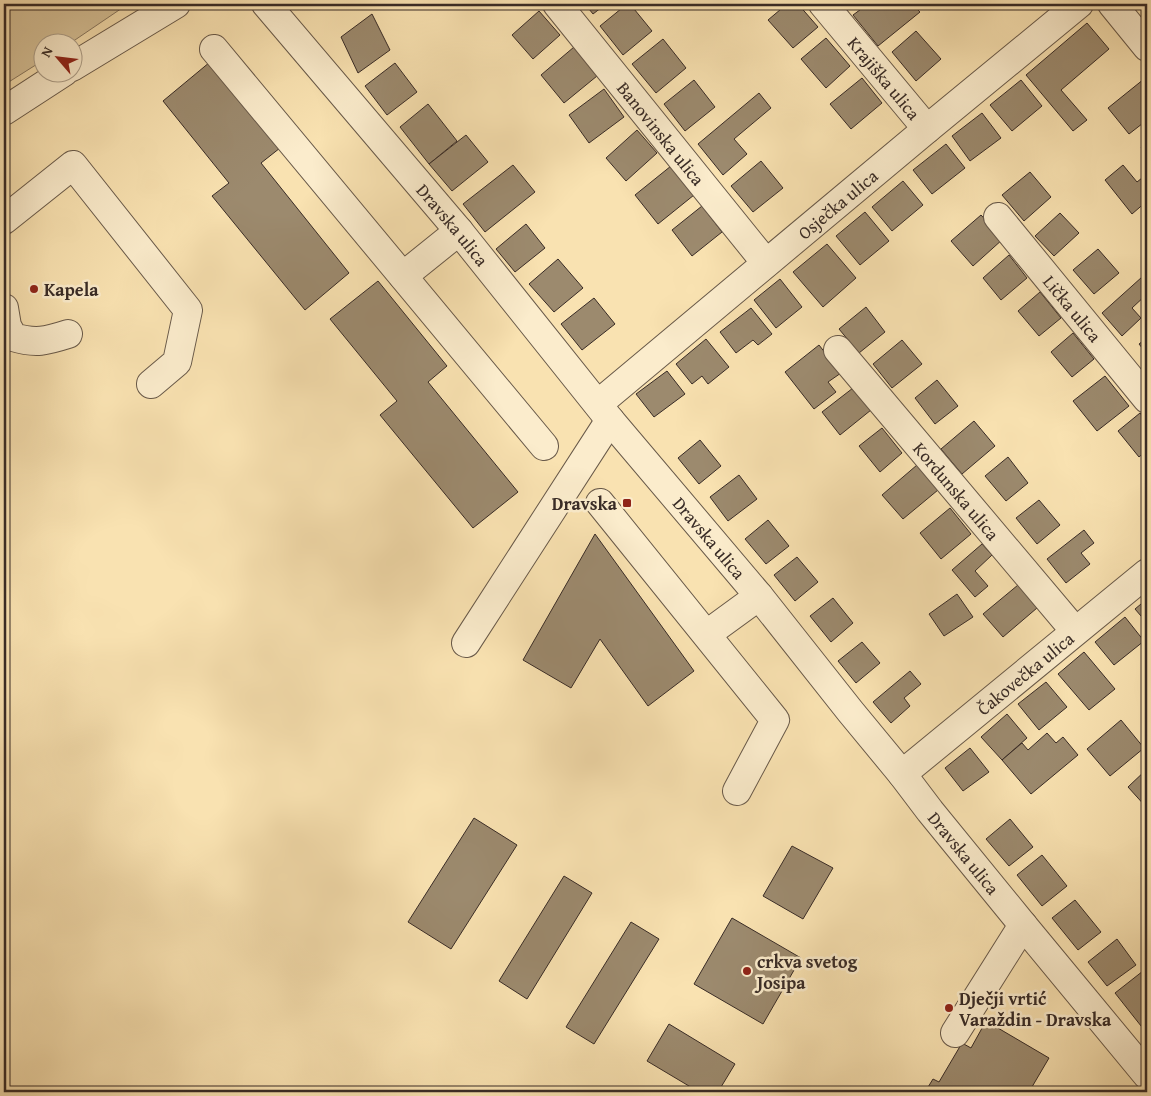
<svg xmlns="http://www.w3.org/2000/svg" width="1151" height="1096" font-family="'Gentium Book Plus',serif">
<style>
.green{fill:#d8c399;stroke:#887760}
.building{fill:#9c8a6e;stroke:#382b26}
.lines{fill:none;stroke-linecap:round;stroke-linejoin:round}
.minor-casing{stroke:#685949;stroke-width:30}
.minor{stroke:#fbeccc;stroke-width:28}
.poi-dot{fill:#8f2418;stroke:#fbeccc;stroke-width:2}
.labels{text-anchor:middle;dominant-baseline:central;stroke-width:5;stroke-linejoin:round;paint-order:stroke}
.street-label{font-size:18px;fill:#382b26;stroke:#fbeccc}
.poi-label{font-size:18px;font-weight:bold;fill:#382b26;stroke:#fbeccc;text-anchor:start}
</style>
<rect width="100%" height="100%" fill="#f9e2b1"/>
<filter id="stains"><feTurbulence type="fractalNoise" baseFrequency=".004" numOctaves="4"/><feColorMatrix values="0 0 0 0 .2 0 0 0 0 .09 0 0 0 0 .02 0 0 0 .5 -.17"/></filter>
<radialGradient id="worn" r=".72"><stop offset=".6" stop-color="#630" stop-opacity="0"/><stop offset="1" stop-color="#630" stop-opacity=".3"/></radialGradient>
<path class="green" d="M4 4H128L72 42H42V61L4 85Z"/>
<g class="building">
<path d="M585 4H606L593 14Z"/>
<path d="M627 4H630L652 31 623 55 600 26Z"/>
<path d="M787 4H798L818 27 793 48 768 20Z"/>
<path d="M868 4H912L920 12 878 46 853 15Z"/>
<path d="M539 11 560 35 533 59 512 35Z"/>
<path d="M372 14 390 50 358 73 341 37Z"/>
<path d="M1087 23 1109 49 1061 90 1087 120 1073 131 1026 75Z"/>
<path d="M916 31 941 59 916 81 892 52Z"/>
<path d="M826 38 850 66 826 88 801 59Z"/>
<path d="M663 39 686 68 656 93 632 64Z"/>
<path d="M574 47 597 76 564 103 541 75Z"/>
<path d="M210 62 280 148 261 163 349 273 305 310 212 196 229 183 163 101Z"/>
<path d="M395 63 417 92 387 115 365 86Z"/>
<path d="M862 78 882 103 851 129 830 104Z"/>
<path d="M1144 79 1147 83V120L1129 134 1108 108Z"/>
<path d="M694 80 715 107 685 131 664 104Z"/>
<path d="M1021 80 1042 106 1012 131 990 105Z"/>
<path d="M604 89 624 117 589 143 569 115Z"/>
<path d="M759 93 771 108 734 139 747 154 723 175 698 144Z"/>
<path d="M428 104 457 141 429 164 400 127Z"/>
<path d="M982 113 1001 138 970 161 952 136Z"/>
<path d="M637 130 657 153 626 181 606 158Z"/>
<path d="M466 135 488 162 452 191 429 164Z"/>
<path d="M1147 142V155L1141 147Z"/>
<path d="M946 144 965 168 932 194 913 170Z"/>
<path d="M761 161 783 188 753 212 731 186Z"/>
<path d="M513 165 535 192 485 232 463 204Z"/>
<path d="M1123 165 1137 182 1147 174V201L1132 214 1105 180Z"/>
<path d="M671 166 694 195 658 224 635 195Z"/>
<path d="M1030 172 1051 197 1024 221 1002 195Z"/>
<path d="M903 181 923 205 892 231 872 207Z"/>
<path d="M702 206 722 232 692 256 672 230Z"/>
<path d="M865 212 889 241 860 265 836 236Z"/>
<path d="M1060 213 1079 233 1054 256 1035 236Z"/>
<path d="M981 215 1003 239 973 266 951 241Z"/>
<path d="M526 224 545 248 515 272 496 249Z"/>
<path d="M827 244 856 278 823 307 793 272Z"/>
<path d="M1098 249 1119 273 1094 294 1073 270Z"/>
<path d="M1009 255 1027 278 1001 300 983 278Z"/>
<path d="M558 259 583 288 554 312 529 284Z"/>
<path d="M1142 277 1147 284V294L1132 308 1141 318 1122 336 1102 313Z"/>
<path d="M780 279 802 307 776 328 754 300Z"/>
<path d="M378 281 447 366 428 382 518 492 473 528 380 415 397 401 330 319Z"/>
<path d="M1040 292 1061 318 1039 336 1018 311Z"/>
<path d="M594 298 615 324 582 350 561 324Z"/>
<path d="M866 307 885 332 859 353 839 329Z"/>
<path d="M751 308 772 334 758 345 753 340 736 353 720 332Z"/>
<path d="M1073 333 1094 359 1072 377 1051 352Z"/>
<path d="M1147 338V354L1139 344Z"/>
<path d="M706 339 729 367 708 384 702 376 692 384 676 364Z"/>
<path d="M902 340 922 364 892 388 873 364Z"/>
<path d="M819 345 841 373 828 382 836 392 814 409 785 372Z"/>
<path d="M667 371 685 394 654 417 636 394Z"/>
<path d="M1105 376 1129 406 1097 431 1073 401Z"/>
<path d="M937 380 958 406 935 424 915 398Z"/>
<path d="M853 388 871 410 840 435 822 412Z"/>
<path d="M1140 413 1147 422V450L1139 457 1118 431Z"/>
<path d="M974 421 995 446 962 474 941 449Z"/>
<path d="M882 428 902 453 880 472 859 446Z"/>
<path d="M700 440 721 466 699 484 678 458Z"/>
<path d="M1008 457 1028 483 1006 501 985 476Z"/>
<path d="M917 465 938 490 903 519 882 495Z"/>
<path d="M739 475 757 499 728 521 710 497Z"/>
<path d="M1039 500 1060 525 1037 544 1016 518Z"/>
<path d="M950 508 971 534 941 559 920 533Z"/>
<path d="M768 520 789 546 766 564 745 539Z"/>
<path d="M1084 530 1094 543 1081 553 1090 564 1066 583 1047 559Z"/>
<path d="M595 534 694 671 648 706 600 639 571 688 523 660Z"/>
<path d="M982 544 992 555 975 571 988 586 975 597 952 570Z"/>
<path d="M797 557 818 582 795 601 774 575Z"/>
<path d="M1018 585 1037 608 1003 637 983 614Z"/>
<path d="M957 594 973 617 944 636 929 614Z"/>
<path d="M833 598 853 623 831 642 810 616Z"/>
<path d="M1147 599V623L1135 609Z"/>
<path d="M1125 617 1144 641 1114 665 1095 642Z"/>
<path d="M862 642 880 663 856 683 838 661Z"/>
<path d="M1084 652 1115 689 1089 710 1058 674Z"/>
<path d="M910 671 921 684 904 698 910 706 891 723 873 702Z"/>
<path d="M1046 682 1067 707 1039 730 1018 704Z"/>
<path d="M1007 714 1027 738 1002 760 981 737Z"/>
<path d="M1121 720 1144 748 1110 776 1087 749Z"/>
<path d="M1047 733 1056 743 1063 737 1078 755 1031 794 1002 760 1022 743 1028 750Z"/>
<path d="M970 748 989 772 963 791 945 768Z"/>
<path d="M1147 769V808L1128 787Z"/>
<path d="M474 818 517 845 451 949 408 922Z"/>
<path d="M1010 819 1033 847 1009 866 986 839Z"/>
<path d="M792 846 833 868 803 919 763 896Z"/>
<path d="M1042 855 1067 886 1042 906 1017 875Z"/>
<path d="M564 876 592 893 527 999 499 981Z"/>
<path d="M1075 900 1101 932 1078 950 1052 918Z"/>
<path d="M732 918 801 958 763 1024 694 984Z"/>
<path d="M631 922 659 939 594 1044 566 1027Z"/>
<path d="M1117 939 1136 965 1107 986 1088 962Z"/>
<path d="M1143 971 1147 976V1029L1145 1031 1115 993Z"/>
<path d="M986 1021 1049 1058 1029 1092H925L933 1079 939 1082 962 1043 971 1048Z"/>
<path d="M669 1024 735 1064 718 1092H699L647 1061Z"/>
</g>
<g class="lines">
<g class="minor-casing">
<g id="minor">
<path id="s1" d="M266 4 459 231 610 420 759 596 850 711 902 774 930 811 1023 925 1147 1075"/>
<path id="s2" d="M557 4 766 263"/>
<path id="s3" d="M823 4 927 129"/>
<path d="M1112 4 1147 47"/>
<path d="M214 49 544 446"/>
<path d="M72 67 176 4"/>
<path d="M4 111 64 72"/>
<path id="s4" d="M998 217 1147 399"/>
<path d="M4 220 73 165 188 310 177 362 151 384"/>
<path d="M403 276 459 231"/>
<path d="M4 308 7 326 13 337C36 344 46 341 68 334"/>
<path id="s5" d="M838 350 1075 631"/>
<path id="s6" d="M598 404 927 129 1079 4"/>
<path d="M600 503 775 720 737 791"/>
<path d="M707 634 759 596"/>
<path d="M466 643 610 420"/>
<path id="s7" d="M902 774 1147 573"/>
<path d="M955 1033 1023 925"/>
</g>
</g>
<use href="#minor" class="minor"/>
</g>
<g class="poi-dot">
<circle cx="34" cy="289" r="5"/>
<rect x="622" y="498" width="10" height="10" rx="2.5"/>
<circle cx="747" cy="971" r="5"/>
<circle cx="949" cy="1008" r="5"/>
</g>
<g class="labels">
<g class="street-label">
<text stroke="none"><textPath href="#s3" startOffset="96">Krajiška ulica</textPath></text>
<text stroke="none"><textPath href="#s2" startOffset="166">Banovinska ulica</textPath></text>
<text stroke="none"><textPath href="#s6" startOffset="312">Osječka ulica</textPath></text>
<text stroke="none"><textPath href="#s1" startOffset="289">Dravska ulica</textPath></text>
<text stroke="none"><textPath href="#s4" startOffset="118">Lička ulica</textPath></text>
<text stroke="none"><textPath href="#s5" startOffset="184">Kordunska ulica</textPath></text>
<text stroke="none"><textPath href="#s1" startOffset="694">Dravska ulica</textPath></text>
<text stroke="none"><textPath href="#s7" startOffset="159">Čakovečka ulica</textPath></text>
<text stroke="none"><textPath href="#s1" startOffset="1099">Dravska ulica</textPath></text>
</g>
<g class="poi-label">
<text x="44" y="289">Kapela</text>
<text x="617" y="503" text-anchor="end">Dravska</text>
<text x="757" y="961">crkva svetog<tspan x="757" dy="21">Josipa</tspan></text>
<text x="959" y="998">Dječji vrtić<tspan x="959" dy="21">Varaždin - Dravska</tspan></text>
</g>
</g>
<rect width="1151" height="1096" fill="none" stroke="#f9e2b1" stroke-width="20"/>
<rect x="5" y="5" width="1141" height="1086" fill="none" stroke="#382b26" stroke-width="2.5"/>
<rect x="10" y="10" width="1131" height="1076" fill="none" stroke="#382b26"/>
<g transform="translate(58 58) rotate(298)"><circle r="24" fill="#fbeccc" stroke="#ad9f8a"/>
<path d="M0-4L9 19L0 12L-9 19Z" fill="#8f2418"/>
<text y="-8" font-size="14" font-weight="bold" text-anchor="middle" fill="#382b26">N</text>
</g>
<rect width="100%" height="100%" filter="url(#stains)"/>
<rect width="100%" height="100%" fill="url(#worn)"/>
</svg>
